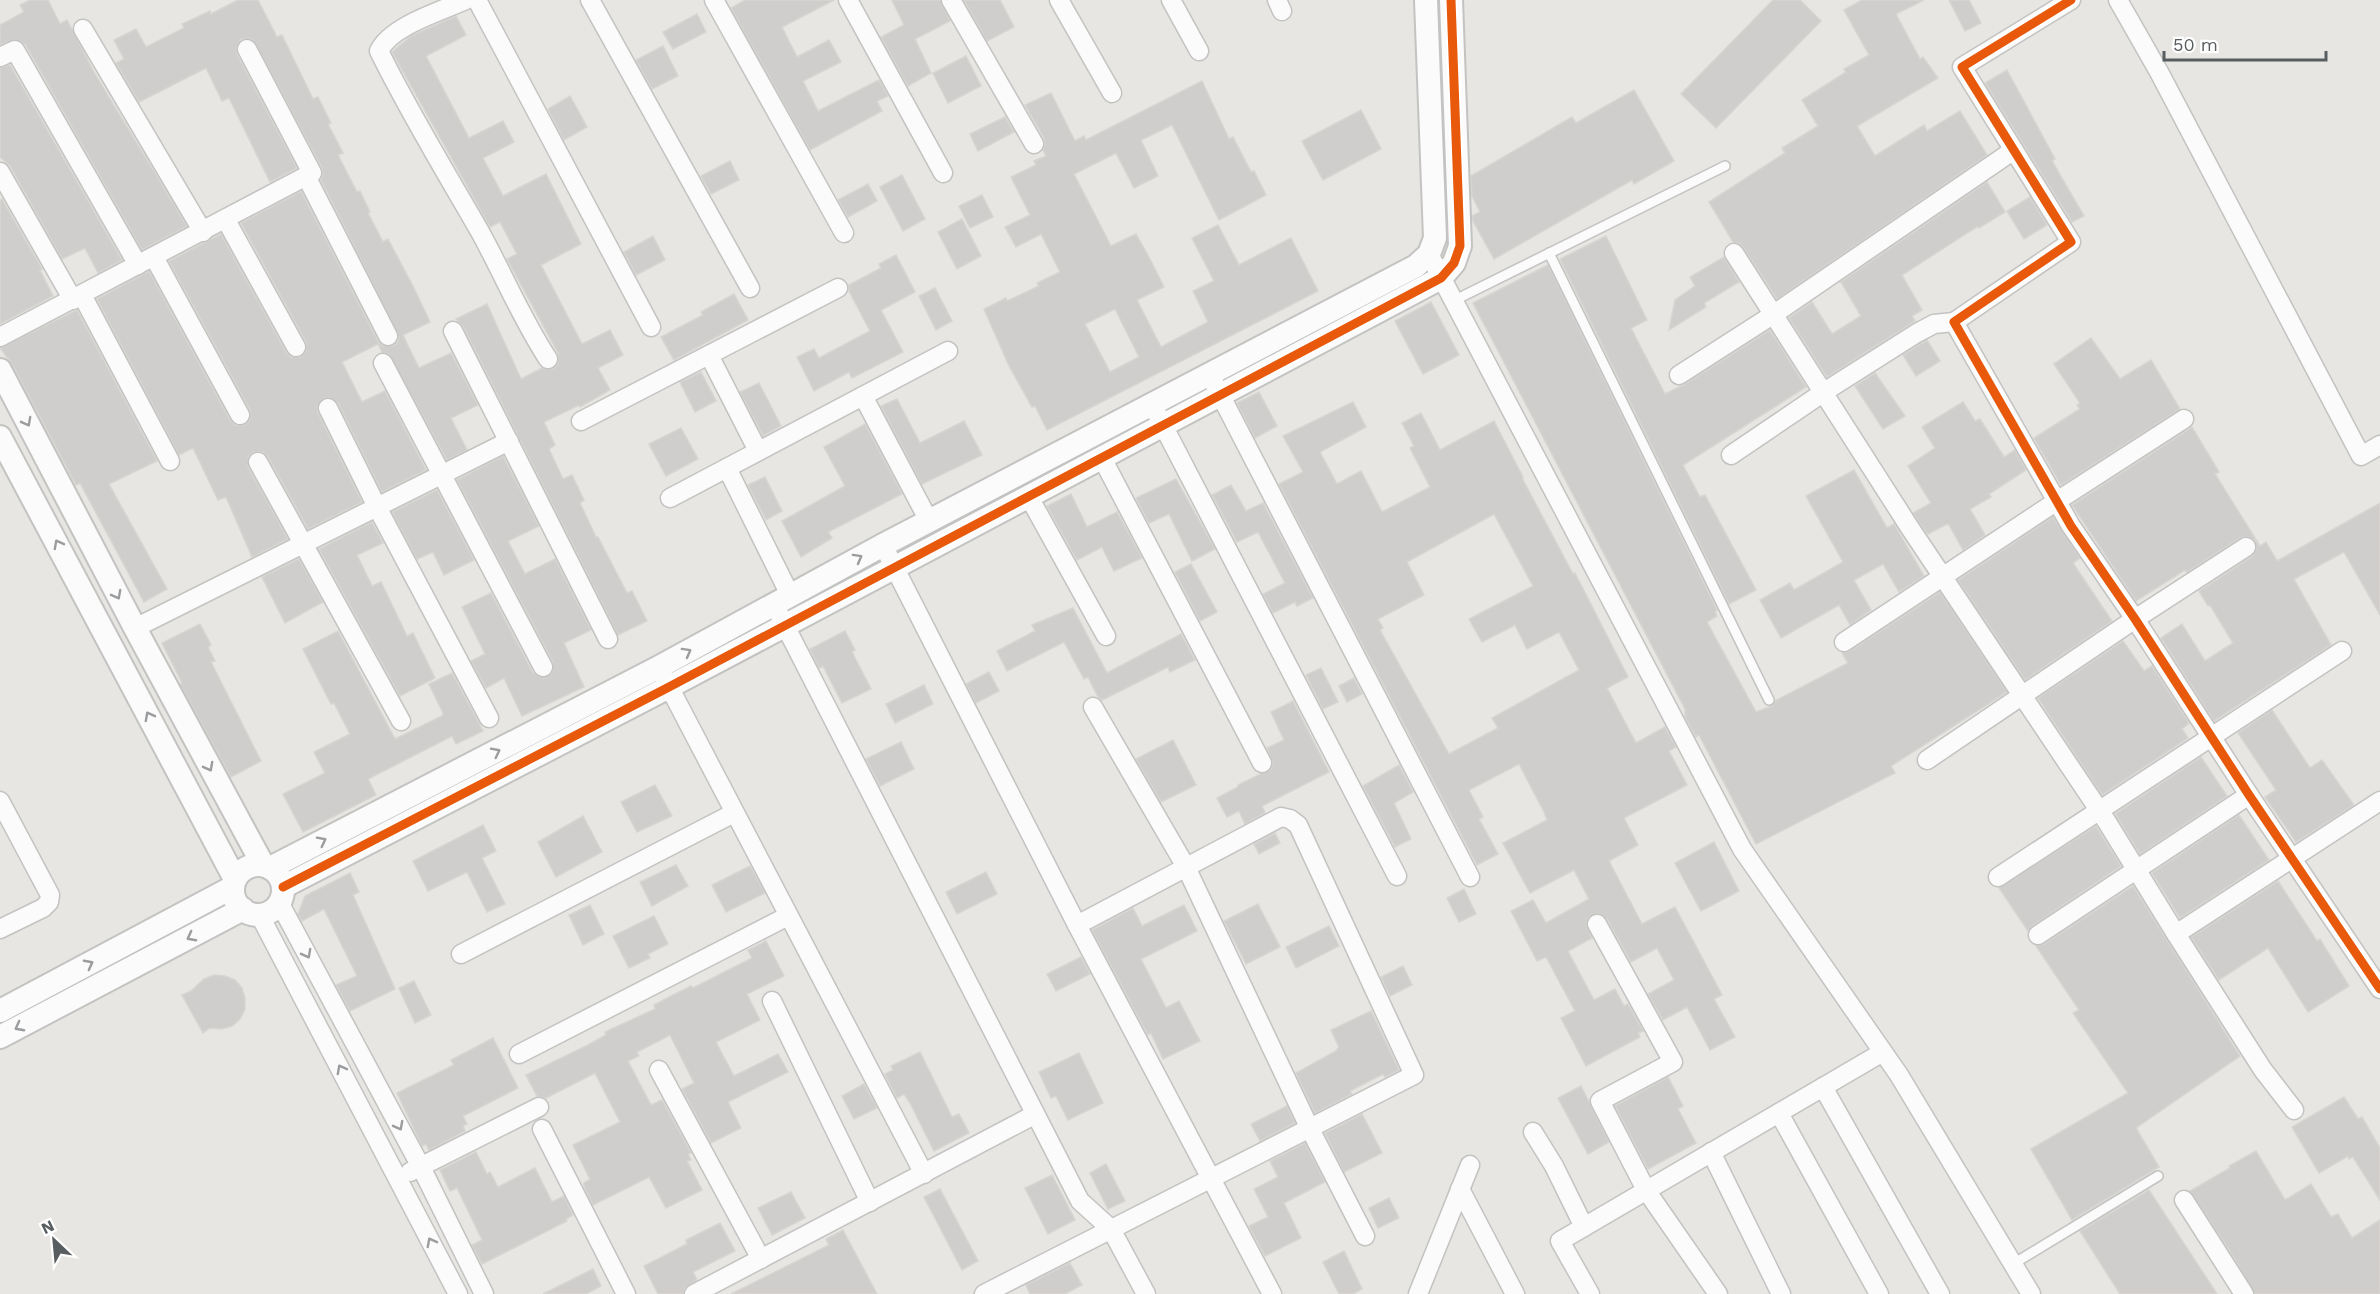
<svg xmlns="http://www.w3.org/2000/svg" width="2380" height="1294" font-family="'Work Sans',sans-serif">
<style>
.building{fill:#d0cecc;stroke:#d7d5d2;stroke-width:1.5;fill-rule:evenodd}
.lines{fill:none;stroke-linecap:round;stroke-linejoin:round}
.service-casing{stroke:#c3c3c2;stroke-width:12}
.minor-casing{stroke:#c3c3c2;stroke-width:21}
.tertiary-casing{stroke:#c3c3c2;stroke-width:26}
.service{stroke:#fcfbfb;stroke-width:9}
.minor{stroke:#fcfbfb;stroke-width:18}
.tertiary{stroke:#fcfbfb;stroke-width:22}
.cycleway-casing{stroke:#fff;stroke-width:13}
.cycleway{stroke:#e8590c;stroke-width:9}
.oneway{stroke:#9a9c9e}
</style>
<rect width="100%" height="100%" fill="#e8e6e2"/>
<g class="building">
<path d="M30 0H48L60 24 67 20 95 74 187 226 142 250 25 44 15 39 0 45V25L24 12 20 5Z"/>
<path d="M238 0H258L277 37 282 35 313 99 318 97 331 123 328 124 343 153 338 155 357 192 360 191 370 212 368 213 383 242 388 239 415 290 430 322 403 335 419 368 451 353 478 405 451 418 467 450 447 460 389 354 382 352 378 344 342 362 362 402 385 391 426 470 382 492 338 403 329 397 323 398 317 407 318 413 362 502 308 529 268 457 263 452H253L248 457V467L288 539 252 557 226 497 218 500 193 448 179 455 97 299 149 271 230 420 235 425H245L250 420V410L169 261 221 234 286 352 291 357H301L306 352V342L241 223 301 191 378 341 382 346H393L398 342 399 336 321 180 323 174 322 168 253 40 248 38 241 39 236 48 237 54 297 168 270 182 229 98 222 101 206 68 139 102 116 63 124 59 114 40 136 29 146 47 184 28 182 24 210 11 211 14Z"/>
<path d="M745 0H834L782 27 797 57 829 40 841 62 803 81 818 111 879 80 888 96 877 101 882 111 810 150 731 8Z"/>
<path d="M892 0H940L950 21 915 39 931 73 908 86 881 37 904 25Z"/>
<path d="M964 0H1000L1014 27 987 41Z"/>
<path d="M1773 0H1800L1821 21 1716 128 1681 94Z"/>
<path d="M1862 0H1924L1896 14 1920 59 1923 57 1938 78 1857 126 1875 156 1924 125 1927 131 1960 111 1987 155 1777 299 1743 247 1739 243 1733 242 1709 202 1785 153 1782 148 1818 126 1802 100 1846 72 1844 69 1869 55 1844 10Z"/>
<path d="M1949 0H1969L1981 23 1965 31Z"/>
<path d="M697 14 706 32 673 49 663 32Z"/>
<path d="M456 16 466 35 426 56 469 138 503 121 514 142 483 158 503 196 546 174 581 244 541 265 582 344 610 330 623 355 598 368 610 390 580 407 579 405 544 422 555 445 549 449 563 479 572 475 584 500 580 503 596 537H598L627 593 632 591 647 621 618 635 463 326 456 319 487 304 521 379 542 368 553 369 558 364V353L507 259 517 254 500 222 490 227 392 52 411 36Z"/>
<path d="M663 46 678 76 652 89 636 60Z"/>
<path d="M966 56 981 86 948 103 933 73Z"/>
<path d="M10 65 122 260 98 273 85 248 62 259 10 166 0 157V68Z"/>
<path d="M2007 70 2055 159 2052 161 2084 216 2072 222 1985 83Z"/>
<path d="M1202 81 1229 139 1233 137 1251 172 1254 171 1266 195 1219 220 1172 125 1141 140 1158 176 1134 188 1116 153 1074 174 1111 246 1136 234 1151 261 1164 287 1137 300 1161 347 1208 322 1193 291 1214 281 1192 238 1218 225 1239 265 1291 238 1318 291 1047 430 1035 406 1032 407 1009 366 984 309 1006 298 1007 301 1039 286 1037 283 1060 272 1041 234 1016 247 1005 227 1030 215 1011 177 1036 165 1034 161 1046 156 1043 150 1045 145 1044 138 1025 105 1051 93 1075 141 1084 136 1086 140ZM1115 309 1139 357 1110 372 1085 324Z"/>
<path d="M1634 90 1674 161 1634 184 1632 180 1494 259 1473 221 1472 216 1480 212 1472 196 1471 176 1572 117 1576 123Z"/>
<path d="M570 96 587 127 564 140 548 109Z"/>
<path d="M1361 110 1381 149 1323 180 1302 141Z"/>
<path d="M1005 117 1014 132 978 151 970 134Z"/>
<path d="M730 161 739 180 711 194 701 176Z"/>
<path d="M902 175 925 219 903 231 880 187Z"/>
<path d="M1987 182 2005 212 1979 228 1978 226 1902 275 1922 310 1912 316 1915 321 1827 377 1789 318 1812 302 1832 334 1861 316 1841 282Z"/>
<path d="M868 184 877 201 848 217 838 200Z"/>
<path d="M982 195 993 217 970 228 959 206Z"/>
<path d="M2030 197 2047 225 2024 239 2007 211Z"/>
<path d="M2 199 42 269 40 270 53 296 0 324V200Z"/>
<path d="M962 219 981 256 957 269 938 232Z"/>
<path d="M653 236 665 260 636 275 624 252Z"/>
<path d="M1606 236 1647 320 1631 328 1665 394 1685 384 1770 330 1806 387 1683 465 1700 497 1705 495 1756 590 1729 604 1560 259Z"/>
<path d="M896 255 915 292 881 310 903 352 852 378 849 372 814 391 797 357 814 349 819 358 870 331 849 291V285L881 268 879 264Z"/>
<path d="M1724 257 1739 282 1704 303 1706 307 1669 330 1675 300 1695 286 1690 277Z"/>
<path d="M1548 265 1717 610 1715 612 1717 616 1707 622 1756 712 1772 706 1775 701 1848 663 1842 653 1850 651 1940 592 2007 692 1891 766 1895 773 1756 844 1699 735 1696 737 1685 717V709L1473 303Z"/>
<path d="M935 288 952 321 936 330 919 296Z"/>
<path d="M734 294 748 320 674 360 661 337 703 315 701 312Z"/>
<path d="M1431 302 1459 355 1423 374 1395 321Z"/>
<path d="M77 310 157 461 109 484 167 589 144 602 80 483 76 485 12 364 0 348Z"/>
<path d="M2091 338 2120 379 2151 360 2180 409 2061 485 2034 438 2080 409 2077 405 2080 403 2054 364Z"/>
<path d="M1927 340 1940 361 1916 376 1903 355Z"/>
<path d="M701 372 716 401 695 412 680 382Z"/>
<path d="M1875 373 1905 416 1883 429 1855 386Z"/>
<path d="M759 383 781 426 763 436 740 392Z"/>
<path d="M1259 392 1277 426 1255 438 1237 403Z"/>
<path d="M897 399 920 443 964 421 982 455 922 484 881 406Z"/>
<path d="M1353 402 1366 427 1320 452 1337 484 1361 471 1382 512 1430 487 1410 448 1414 446 1402 423 1421 413 1440 450 1494 421 1523 477 1522 478 1573 574 1575 573 1628 677 1607 688 1636 743 1665 727 1676 747 1669 751 1687 785 1624 818 1638 845 1609 861 1642 924 1675 907 1722 995 1714 999 1735 1037 1710 1050 1687 1007 1663 1020 1648 994 1674 980 1657 948 1631 962 1607 919 1597 913 1588 918 1586 923 1592 938 1568 951 1594 1000 1615 989 1624 1006 1628 1004 1643 1031 1638 1033 1640 1037 1586 1066 1561 1018 1575 1011 1546 957 1537 961 1511 911 1533 900 1546 923 1589 899 1574 870 1530 893 1503 843 1547 820 1544 812 1519 764 1469 790 1483 817 1479 819 1498 854 1477 865 1279 484 1303 472 1283 436ZM1494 514 1533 586 1469 619 1482 642 1515 625 1527 649 1559 632 1579 670 1492 718 1498 728 1449 754 1380 630 1383 628 1378 619 1424 595 1407 562Z"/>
<path d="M1963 402 1975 421 1980 419 2004 457 2015 450 2026 470 1989 494 1991 497 1970 509 1985 535 1963 550 1949 525 1947 524 1928 534 1919 522 1913 513 1931 503 1908 466 1935 448 1922 427Z"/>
<path d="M865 424 902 494 828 532 832 538 801 557 782 521 845 486 824 447Z"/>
<path d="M2192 427 2219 472 2215 474 2260 546 2266 542 2277 561 2380 503V615L2344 552 2294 579 2331 645 2214 721 2161 638 2182 624 2205 661 2233 643 2210 605 2208 606 2199 591 2253 556 2257 547 2255 540 2246 536 2240 538 2187 572 2185 570 2136 601 2072 505Z"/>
<path d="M681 428 698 459 666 476 649 444Z"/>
<path d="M503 456 539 526 508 541 525 574 555 559 591 630 564 643 584 687 522 716 504 678 486 688 471 661 485 654 462 607 491 593 533 673 543 678 552 673 553 662 457 480Z"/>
<path d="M1854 470 1887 528 1894 524 1924 576 1899 592 1883 564 1854 580 1871 610 1850 625 1839 605 1781 638 1760 600 1790 583 1794 590 1843 562 1806 496Z"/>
<path d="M765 477 782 511 766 520 748 485Z"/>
<path d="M1176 479 1215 549 1192 561 1169 514 1149 523 1136 498Z"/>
<path d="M1231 485 1246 511 1263 503 1313 598 1297 606 1295 602 1273 613 1263 594 1285 583 1258 532 1237 542 1212 495Z"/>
<path d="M437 490 474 560 444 575 433 552 417 559 392 512Z"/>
<path d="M1071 494 1087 527 1117 512 1142 558 1114 571 1102 547 1077 560 1047 506Z"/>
<path d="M2053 517 2080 558 2073 563 2112 621 2025 680 1958 580Z"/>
<path d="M372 522 383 543 357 555 372 586 381 582 407 636 413 633 435 678 400 696 319 549Z"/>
<path d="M299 559 323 602 285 623 262 577Z"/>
<path d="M1191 564 1217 612 1200 621 1175 572Z"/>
<path d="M1073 608 1107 673 1181 634 1195 660 1170 672 1168 667 1102 700 1098 697 1088 677 1084 679 1064 642 1007 671 997 651 1035 631 1032 625Z"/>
<path d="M200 624 211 645 208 647 215 661 211 662 261 761 231 777 180 684 182 683 162 643Z"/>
<path d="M338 631 395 739 442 716 443 713 429 684 452 673 483 731 456 744 452 736 368 779 376 795 303 832 283 794 325 773 314 752 350 734 334 703 331 704 303 649Z"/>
<path d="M845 631 855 650 852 652 871 689 842 703 823 666 819 668 810 649Z"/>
<path d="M2123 641 2144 671 2152 666 2189 723 2182 729 2188 738 2102 795 2038 698Z"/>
<path d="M1321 668 1338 702 1323 709 1306 675Z"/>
<path d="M989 672 999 691 976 703 966 684Z"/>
<path d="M1354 678 1362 694 1347 702 1339 686Z"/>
<path d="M924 685 933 704 895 723 886 704Z"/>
<path d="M1293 701 1329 772 1262 806 1265 813 1245 824 1239 811 1227 817 1217 798 1238 787V785L1271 769 1273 763 1267 748 1284 740 1271 712Z"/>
<path d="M2272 710 2310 768 2322 760 2354 805 2296 842 2265 797 2276 790 2238 733Z"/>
<path d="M1173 740 1196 785 1161 802 1136 759Z"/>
<path d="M901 742 914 769 880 786 866 759Z"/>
<path d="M2201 757 2227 796 2140 854 2115 814Z"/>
<path d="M1399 765 1413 792 1394 803 1411 839 1395 847 1363 786Z"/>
<path d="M655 785 672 816 637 832 621 802Z"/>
<path d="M2239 815 2269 860 2180 918 2152 873Z"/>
<path d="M583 816 602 852 556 877 538 842Z"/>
<path d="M483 825 496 851 482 858 505 904 487 912 467 872 428 891 413 861Z"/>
<path d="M2096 826 2121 866 2032 926 2028 931 1999 888Z"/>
<path d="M1275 833 1280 843 1259 854 1254 844Z"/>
<path d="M1714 842 1739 891 1701 911 1675 863Z"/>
<path d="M676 865 688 886 652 906 640 882Z"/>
<path d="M750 866 765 893 726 912 712 885Z"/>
<path d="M986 872 997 894 957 914 946 892Z"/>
<path d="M350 873 359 892 353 895 395 989 350 1011 336 985 357 976 324 909 302 921 298 914 305 896Z"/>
<path d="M2278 881 2317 941 2320 939 2349 986 2308 1012 2268 948 2219 980 2191 937Z"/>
<path d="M2133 886 2240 1056 2136 1128 2159 1167 2072 1220 2031 1149 2128 1093 2073 1013 2079 1010 2036 946 2044 944Z"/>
<path d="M1464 889 1476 914 1459 922 1447 898Z"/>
<path d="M1258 904 1280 947 1246 964 1224 921Z"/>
<path d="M590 905 604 934 583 945 569 915Z"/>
<path d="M1184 905 1197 931 1141 959 1166 1008 1179 1001 1200 1041 1163 1059 1151 1033 1148 1035 1092 930 1133 908 1142 926Z"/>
<path d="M654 916 668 944 648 954 650 958 629 968 613 936Z"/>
<path d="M1329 926 1339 946 1296 968 1286 947Z"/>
<path d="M766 941 784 976 747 994 760 1020 716 1042 734 1076 778 1054 788 1072 728 1102 741 1128 711 1143 682 1089 694 1083 670 1035 637 1052 639 1056 628 1061 651 1105 662 1100 691 1153 688 1154 691 1160 687 1161 702 1190 666 1208 649 1177 593 1205 584 1186V1183L590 1179 573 1145 620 1122 595 1073 546 1098 537 1096 526 1075 588 1045 606 1035 605 1032 655 1009 654 1005 675 994 691 986 693 988 752 958 748 950Z"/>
<path d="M1081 957 1090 974 1056 991 1047 974Z"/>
<path d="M1403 966 1412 985 1390 996 1381 977Z"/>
<path d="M214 975 225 976 235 980 242 988 245 998V1009L240 1019 232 1026 222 1029 210 1028 203 1033 182 995 191 991 204 979Z"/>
<path d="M414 981 431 1015 415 1023 399 988Z"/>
<path d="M1371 1011 1399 1070 1385 1077 1383 1074 1350 1091 1352 1094 1315 1113 1296 1073 1336 1051 1339 1047 1331 1030Z"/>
<path d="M493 1038 518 1088 463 1116 467 1124 463 1126 465 1131 429 1150 426 1144 422 1146 397 1093 454 1065 451 1060Z"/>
<path d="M920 1052 952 1117 959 1114 969 1133 934 1151 910 1103 904 1094 897 1098 885 1074 893 1070 891 1066Z"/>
<path d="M1079 1053 1103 1103 1068 1120 1056 1096 1051 1098 1039 1072Z"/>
<path d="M1668 1077 1683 1106 1678 1109 1696 1143 1648 1169 1615 1106Z"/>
<path d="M864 1084 877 1108 854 1119 842 1096Z"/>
<path d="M1581 1086 1609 1142 1588 1154 1558 1098Z"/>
<path d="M2344 1097 2358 1119 2362 1117 2380 1148V1200L2353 1157 2349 1159 2348 1156 2319 1173 2292 1127Z"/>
<path d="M1287 1106 1295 1123 1260 1141 1251 1124Z"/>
<path d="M1362 1114 1382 1153 1344 1172 1325 1133Z"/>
<path d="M1305 1143 1325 1182 1284 1203 1301 1238 1265 1256 1249 1226 1268 1217 1254 1189 1278 1177 1270 1161Z"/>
<path d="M2256 1151 2285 1200 2311 1184 2331 1217 2338 1214 2352 1238 2380 1220V1294H2255L2228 1248 2190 1191 2230 1168 2229 1166Z"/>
<path d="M476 1152 487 1174 490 1172 498 1187 535 1168 552 1202 564 1196 573 1215 566 1219 567 1221 482 1264 472 1245 482 1240 457 1188 450 1191 440 1170Z"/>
<path d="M1106 1164 1125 1201 1108 1209 1090 1173Z"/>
<path d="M1052 1175 1075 1220 1048 1234 1025 1188Z"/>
<path d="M940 1189 978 1261 962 1270 924 1197Z"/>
<path d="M2149 1190 2217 1294H2120L2080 1231Z"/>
<path d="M791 1192 805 1218 772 1235 758 1208Z"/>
<path d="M1389 1198 1399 1218 1378 1228 1369 1208Z"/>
<path d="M720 1223 735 1251 693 1272 697 1280 685 1288 683 1294H658L644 1266 687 1244 686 1240Z"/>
<path d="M843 1230 877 1294H731L829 1245 826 1239Z"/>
<path d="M1344 1251 1362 1289 1353 1294H1339L1323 1262Z"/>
<path d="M1070 1263 1082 1285 1065 1294H1030L1026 1285Z"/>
<path d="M593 1269 601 1286 586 1294H543Z"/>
</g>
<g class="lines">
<g class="service-casing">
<g id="service">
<path d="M1549 253 1769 700"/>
<path d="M1453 301 1725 166"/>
<path d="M2013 1264 2158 1176"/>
</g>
</g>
<g class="minor-casing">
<g id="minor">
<path d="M466 0C441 11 391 26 379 51 409 112 445 171 479 230 503 273 521 318 548 359"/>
<path d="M477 0 651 327"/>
<path d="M590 0 750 288"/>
<path d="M714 0 844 233"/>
<path d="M848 0 943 173"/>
<path d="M951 0 1034 144"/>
<path d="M1059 0 1112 93"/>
<path d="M1171 0 1199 51"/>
<path d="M1277 0 1282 11"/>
<path d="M2071 0 1962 67 2071 242 1954 322 2071 526 2135 619 2249 795 2380 989"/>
<path d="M2118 0 2159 72 2361 456 2380 445"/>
<path d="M83 29 203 232"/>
<path d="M0 57 15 50 138 265"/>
<path d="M0 172 73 300"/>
<path d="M306 176 388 336"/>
<path d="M226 220 296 347"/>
<path d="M1734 253 1910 528 2107 822 2176 934"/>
<path d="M1429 254 1742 849 1899 1075 2031 1294"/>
<path d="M154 257 240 415"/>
<path d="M82 295 170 461"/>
<path d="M453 331 608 639"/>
<path d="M0 337 312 173 247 49"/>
<path d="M709 355 758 451"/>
<path d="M383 363 543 667"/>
<path d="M1210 375 1470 877"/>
<path d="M1679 375 1774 314 2014 150"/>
<path d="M863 396 929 521"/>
<path d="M1152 404 1397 876"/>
<path d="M328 408 377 507 489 718"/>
<path d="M581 421 838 288"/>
<path d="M1731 455 1824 392 1917 333 1934 324 1954 322"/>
<path d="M1102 458 1262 763"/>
<path d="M258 462 401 721"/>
<path d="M727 468 790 595"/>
<path d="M1029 497 1106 636"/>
<path d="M670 498 948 351"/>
<path d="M883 545 1077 925 1272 1294"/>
<path d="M774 604 1080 1201 1111 1229 1146 1294"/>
<path d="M135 628 509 441"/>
<path d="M1844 642 2057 501 2184 419"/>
<path d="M664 677 924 1174"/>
<path d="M1093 707 1186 867 1310 1129 1365 1236"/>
<path d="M1927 760 2135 619 2246 547"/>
<path d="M0 801 50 895 49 902 43 908 0 929"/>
<path d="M1998 877 2342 651"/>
<path d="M279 902 421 1167 484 1294"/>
<path d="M259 914 458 1294"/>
<path d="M1597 924 1673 1062 1600 1101 1646 1190 1718 1294"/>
<path d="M2038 935 2249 795"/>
<path d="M461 954 734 813"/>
<path d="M772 1001 870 1202"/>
<path d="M519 1054 788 916"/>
<path d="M659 1070 761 1259"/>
<path d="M1823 1087 1940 1294"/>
<path d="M2294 1110 2263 1070 2176 934 2380 801"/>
<path d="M1779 1113 1879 1294"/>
<path d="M542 1129 626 1294"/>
<path d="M1533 1132 1554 1166 1584 1227"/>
<path d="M1711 1152 1781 1294"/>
<path d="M410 1172 539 1107"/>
<path d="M1460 1189 1515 1294"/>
<path d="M2184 1200 2244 1294"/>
<path d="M694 1294 1034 1115"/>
<path d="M984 1294 1414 1075 1298 825 1290 819 1281 817 1077 925"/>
<path d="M1418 1294 1470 1165"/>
<path d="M1590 1294 1560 1241 1883 1052"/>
</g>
</g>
<g class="tertiary-casing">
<g id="tertiary">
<path d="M0 370 135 628 263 865"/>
<path d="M0 437 235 879"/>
<circle cx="258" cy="890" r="25"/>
<path d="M270 868 659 667 883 545 1416 266 1429 254 1435 238 1426 0"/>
<path d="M283 887 669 687 1441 278 1454 263 1460 246 1451 0"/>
<path d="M0 1011 233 887"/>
<path d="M0 1037 243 909"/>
</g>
</g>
<use href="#service" class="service"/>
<use href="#minor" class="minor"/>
<use href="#tertiary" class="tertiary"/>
<g class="cycleway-casing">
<g id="cycleway">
<path d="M2071 0 1962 67 2071 242 1954 322 2071 526 2135 619 2249 795 2380 989"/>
<path d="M283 887 669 687 1441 278 1454 263 1460 246 1451 0"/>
</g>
</g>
<use href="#cycleway" class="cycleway"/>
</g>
<defs><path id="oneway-chevron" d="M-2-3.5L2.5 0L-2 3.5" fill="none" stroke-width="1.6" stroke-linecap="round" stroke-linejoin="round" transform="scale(1.5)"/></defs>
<g class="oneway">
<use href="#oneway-chevron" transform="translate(27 422) rotate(62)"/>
<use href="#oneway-chevron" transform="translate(58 544) rotate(-118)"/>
<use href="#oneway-chevron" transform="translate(858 558) rotate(-29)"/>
<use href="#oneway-chevron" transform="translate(117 595) rotate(62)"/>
<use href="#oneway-chevron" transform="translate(687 652) rotate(-29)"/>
<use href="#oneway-chevron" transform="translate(149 716) rotate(-118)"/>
<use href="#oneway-chevron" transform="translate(496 752) rotate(-27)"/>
<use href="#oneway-chevron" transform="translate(209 767) rotate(62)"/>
<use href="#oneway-chevron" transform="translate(322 841) rotate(-27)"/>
<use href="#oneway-chevron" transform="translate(191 937) rotate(152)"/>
<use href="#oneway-chevron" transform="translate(307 954) rotate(62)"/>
<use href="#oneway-chevron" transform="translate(89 964) rotate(-28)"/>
<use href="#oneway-chevron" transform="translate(19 1027) rotate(152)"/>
<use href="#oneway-chevron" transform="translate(341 1069) rotate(-118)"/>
<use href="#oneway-chevron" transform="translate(399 1126) rotate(62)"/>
<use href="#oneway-chevron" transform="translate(431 1242) rotate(-118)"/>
</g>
<g transform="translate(54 1240) rotate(334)" stroke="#ffffff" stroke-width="4.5" paint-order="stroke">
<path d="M0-4.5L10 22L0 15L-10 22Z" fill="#585d60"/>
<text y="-9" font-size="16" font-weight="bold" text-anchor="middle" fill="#585d60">N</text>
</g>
<path d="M2164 51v9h162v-9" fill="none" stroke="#585d60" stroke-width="3"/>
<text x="2173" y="51" font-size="18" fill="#585d60" stroke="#ffffff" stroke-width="4.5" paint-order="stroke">50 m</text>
</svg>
